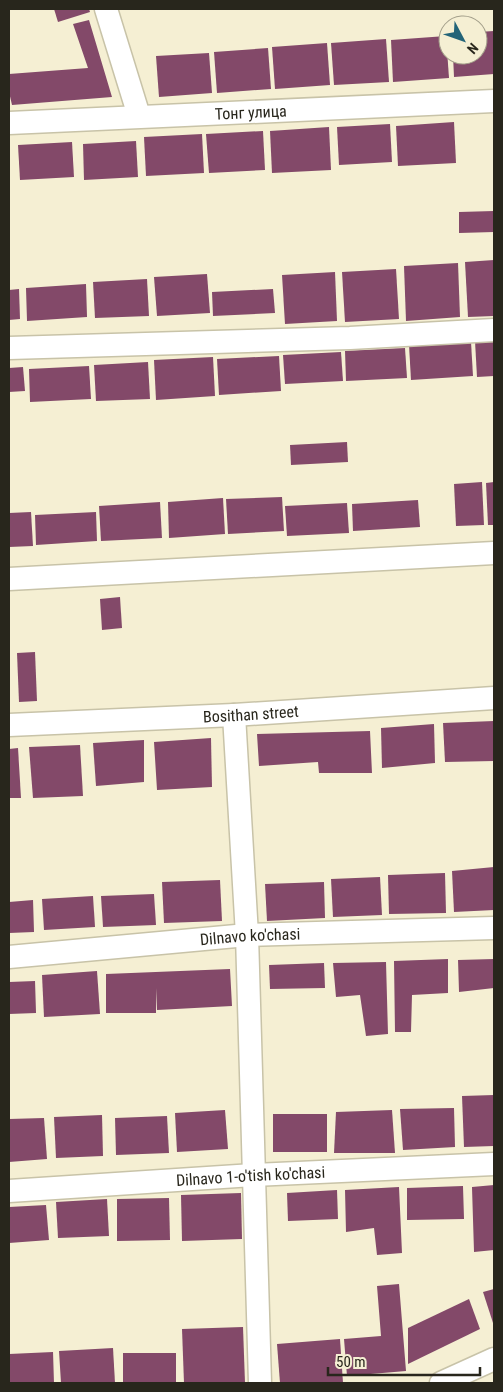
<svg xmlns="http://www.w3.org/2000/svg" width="503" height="1392" font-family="'Roboto Condensed',sans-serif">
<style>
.building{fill:#834969}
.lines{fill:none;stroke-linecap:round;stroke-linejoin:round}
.street-casing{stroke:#c8c3a8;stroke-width:25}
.street{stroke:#fff;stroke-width:22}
.labels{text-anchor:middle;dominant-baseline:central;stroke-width:5;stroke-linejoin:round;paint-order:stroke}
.street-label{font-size:16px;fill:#28261c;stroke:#f5efd3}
</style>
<rect width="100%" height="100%" fill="#f5efd3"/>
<g class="building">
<path d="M54 9H89L90 12 58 22Z"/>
<path d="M89 20 112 97 12 105 9 92V74L88 68 73 24Z"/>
<path d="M494 31V74L454 77 453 55H478V32Z"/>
<path d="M446 36 449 78 393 82 391 40Z"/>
<path d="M386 39 389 82 334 85 331 43Z"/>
<path d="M327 43 330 85 275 89 272 47Z"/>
<path d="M268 48 271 89 217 93 214 52Z"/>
<path d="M209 53 212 93 159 97 156 56Z"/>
<path d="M454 122 456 163 398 166 396 126Z"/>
<path d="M390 124 392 162 339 165 337 127Z"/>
<path d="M329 127 331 170 272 173 270 131Z"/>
<path d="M263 131 265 170 209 173 206 134Z"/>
<path d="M202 134 204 173 146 176 144 137Z"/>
<path d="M136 141 138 177 84 180 83 144Z"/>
<path d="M72 142 74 177 20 180 18 145Z"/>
<path d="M494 211V232L459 233V212Z"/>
<path d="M494 260V316L468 317 465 262Z"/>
<path d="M458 263 460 317 406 321 404 266Z"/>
<path d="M396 269 399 319 345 322 342 272Z"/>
<path d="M335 272 337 321 285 324 282 275Z"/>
<path d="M207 274 210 313 157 316 154 277Z"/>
<path d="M147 279 149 316 95 318 93 282Z"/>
<path d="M86 284 87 317 27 321 26 288Z"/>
<path d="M19 289 20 319 9 320V290Z"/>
<path d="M273 289 275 313 213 316 212 292Z"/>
<path d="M494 340V376L477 377 475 341Z"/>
<path d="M471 342 473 376 411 380 409 345Z"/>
<path d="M405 348 407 378 346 381 345 351Z"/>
<path d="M341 352 343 381 285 384 283 355Z"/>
<path d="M279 356 281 391 219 395 217 359Z"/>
<path d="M213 357 215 396 156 400 154 360Z"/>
<path d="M148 362 150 399 96 401 94 365Z"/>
<path d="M89 366 91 399 30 402 29 369Z"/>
<path d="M23 367 25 391 9 392V368Z"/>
<path d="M347 442 348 462 291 465 290 445Z"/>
<path d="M482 482 484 525 456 526 454 484Z"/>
<path d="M494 482V525H488L486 483Z"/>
<path d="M282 497 284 531 228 534 226 499Z"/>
<path d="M223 498 225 534 169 538 168 502Z"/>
<path d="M418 500 420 527 353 531 352 504Z"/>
<path d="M160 502 162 538 101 541 99 506Z"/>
<path d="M347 503 349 533 287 536 285 506Z"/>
<path d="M31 512 33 546 9 547V513Z"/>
<path d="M96 512 97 541 36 545 35 515Z"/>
<path d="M120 597 122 628 102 630 100 599Z"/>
<path d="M35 652 37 701 19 702 17 653Z"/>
<path d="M494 721V761L445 762 443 723Z"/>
<path d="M434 724 435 763 382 768 381 728Z"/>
<path d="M370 731 372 773H319L318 762 259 766 257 734Z"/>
<path d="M211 738 212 787 157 790 154 742Z"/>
<path d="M144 740V782L96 786 93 743Z"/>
<path d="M80 745 83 796 33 798 29 747Z"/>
<path d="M18 748 21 798H9V749Z"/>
<path d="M494 867V910L454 912 452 871Z"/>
<path d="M445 873 446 913 389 914 388 875Z"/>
<path d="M380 877 382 915 333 917 331 879Z"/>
<path d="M220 880 222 921 164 923 162 882Z"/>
<path d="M324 882 325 918 267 921 265 884Z"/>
<path d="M154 894 156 925 103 927 101 896Z"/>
<path d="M93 896 95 927 44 930 42 899Z"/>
<path d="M33 900 34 932 9 933V902Z"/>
<path d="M448 959V993L412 995 411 1032H395L394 961Z"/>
<path d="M494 959V988L459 992 458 960Z"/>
<path d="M386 962 388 1034 366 1036 360 995 336 997 333 963Z"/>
<path d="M324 963 325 988 270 989 269 965Z"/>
<path d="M230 969 232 1006 157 1010 156 988V1013H106V974Z"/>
<path d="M97 971 100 1014 44 1017 42 975Z"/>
<path d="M35 981 36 1013 9 1014V982Z"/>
<path d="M494 1095V1146L464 1147 462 1096Z"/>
<path d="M454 1108 455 1147 403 1150 400 1109Z"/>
<path d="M225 1110 228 1149 177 1152 175 1113Z"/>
<path d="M392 1110 395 1153H334L336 1112Z"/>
<rect x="273" y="1114" width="54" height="38"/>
<path d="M102 1115 103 1156 56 1158 54 1117Z"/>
<path d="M167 1116 169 1153 116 1155 115 1118Z"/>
<path d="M44 1118 47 1159 9 1162V1119Z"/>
<path d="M494 1185V1250L474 1252 472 1187Z"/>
<path d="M463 1186 464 1219 407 1220V1188Z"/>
<path d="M399 1187 402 1253 377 1255 374 1228 346 1232 345 1190Z"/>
<path d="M337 1190 338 1219 288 1221 287 1193Z"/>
<path d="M241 1193 242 1239 182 1241 181 1195Z"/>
<path d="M169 1198 170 1240 117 1241V1199Z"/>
<path d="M107 1199 109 1236 58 1238 56 1202Z"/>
<path d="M46 1205 49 1240 9 1243V1207Z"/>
<path d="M399 1284 406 1371 347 1376 344 1339 381 1336 377 1286Z"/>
<path d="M494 1289V1326L483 1292Z"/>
<path d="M469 1299 480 1329 408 1364V1328Z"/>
<path d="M243 1327 245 1383H184L182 1329Z"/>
<path d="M340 1339 343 1383H280L277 1344Z"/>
<path d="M113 1348 115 1383H61L59 1351Z"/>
<path d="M53 1352 54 1383H9V1354Z"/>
<rect x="123" y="1353" width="53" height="30"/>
</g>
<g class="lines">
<g class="street-casing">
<g id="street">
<path d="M106 9 139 116"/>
<path id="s1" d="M9 123 494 101"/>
<path d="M9 348 350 338 494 330"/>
<path d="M9 579 494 553"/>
<path d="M234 715 247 935 260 1383"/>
<path id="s2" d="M9 725 234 715 494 698"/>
<path id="s3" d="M9 957 247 935 494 928"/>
<path id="s4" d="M9 1191 253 1175 494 1164"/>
<path d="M441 1383 494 1359"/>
</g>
</g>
<use href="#street" class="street"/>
</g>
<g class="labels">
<g class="street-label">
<text stroke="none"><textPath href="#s1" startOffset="242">Тонг улица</textPath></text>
<text stroke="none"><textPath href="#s2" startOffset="242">Bosithan street</textPath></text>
<text stroke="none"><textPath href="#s3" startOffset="242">Dilnavo ko'chasi</textPath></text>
<text stroke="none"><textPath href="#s4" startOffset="242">Dilnavo 1-o'tish ko'chasi</textPath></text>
</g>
</g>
<rect width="503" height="1392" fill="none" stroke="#28261c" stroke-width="20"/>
<g transform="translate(463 40) rotate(131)"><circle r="24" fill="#f5efd3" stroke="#a39f8a"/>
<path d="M0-4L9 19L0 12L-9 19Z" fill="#236478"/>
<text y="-8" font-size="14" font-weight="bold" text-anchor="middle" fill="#28261c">N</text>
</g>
<path d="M328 1367v8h152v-8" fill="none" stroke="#28261c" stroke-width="2.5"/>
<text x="336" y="1367" font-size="15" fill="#28261c" stroke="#f5efd3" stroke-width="4" paint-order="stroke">50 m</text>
</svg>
